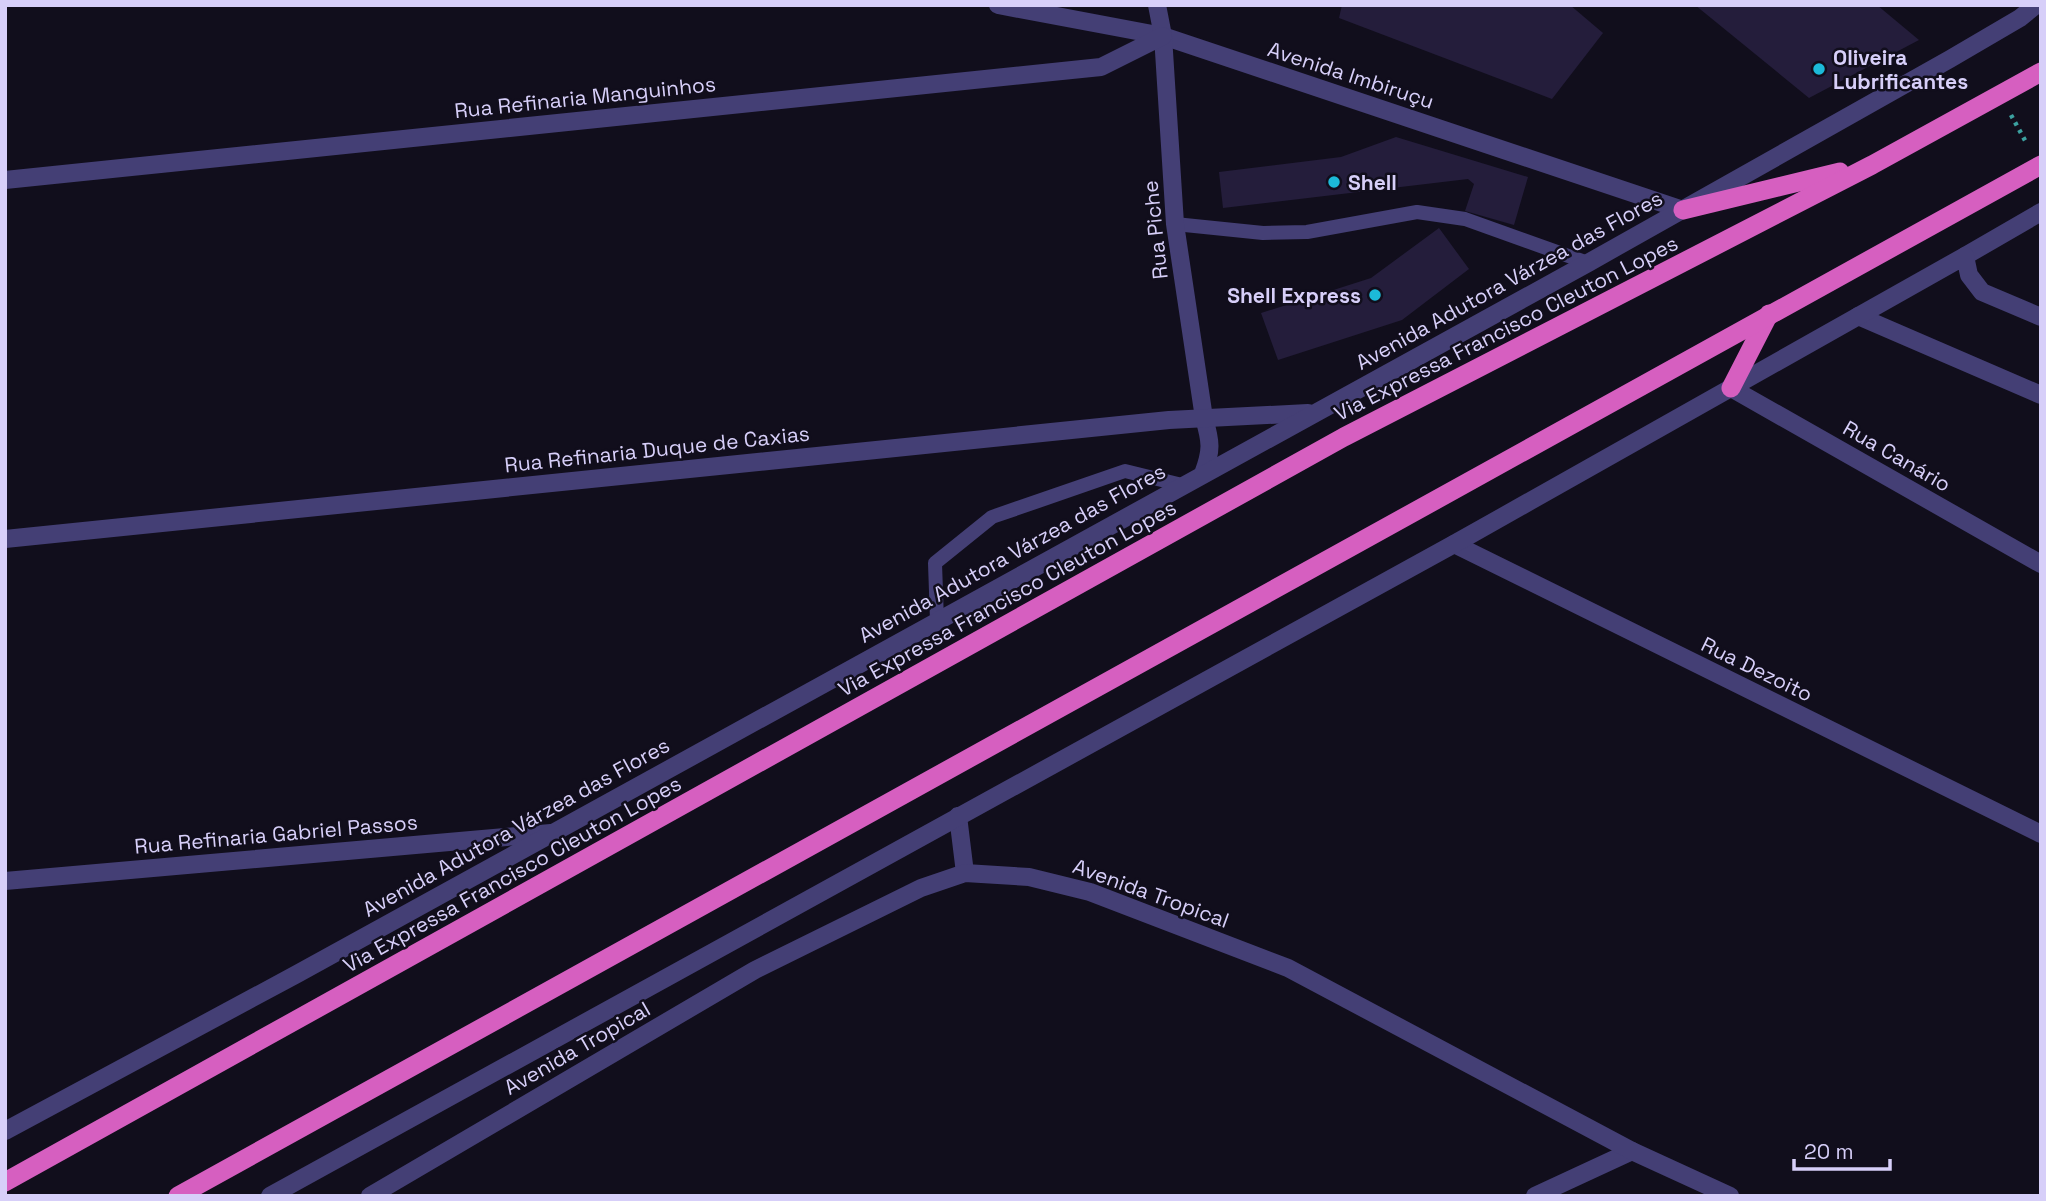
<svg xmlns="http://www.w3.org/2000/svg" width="2046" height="1201" font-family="'Space Grotesk',sans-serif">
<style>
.building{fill:#241d3b}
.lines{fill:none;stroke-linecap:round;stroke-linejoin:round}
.path{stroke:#3ca1a0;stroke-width:4.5;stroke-dasharray:3.5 5;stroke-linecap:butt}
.service{stroke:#443f75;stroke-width:14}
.minor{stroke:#443f75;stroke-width:18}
.tertiary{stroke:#443f75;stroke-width:18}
.trunk{stroke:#d65fc0;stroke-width:19}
.poi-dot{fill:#1cbad8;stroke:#110e1c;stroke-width:2.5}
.labels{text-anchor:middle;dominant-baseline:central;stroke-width:5;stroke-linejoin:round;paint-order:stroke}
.poi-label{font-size:21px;font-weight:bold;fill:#d7cff9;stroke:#110e1c;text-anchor:start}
.street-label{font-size:21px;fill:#d7cff9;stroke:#110e1c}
</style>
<rect width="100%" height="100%" fill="#110e1c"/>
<g class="building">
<path d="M1342 5H1570L1603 33 1552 99 1339 18Z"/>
<path d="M1695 5H1877L1919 40 1809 98Z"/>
<path d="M1396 137 1528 177 1514 225 1465 211 1474 184 1468 179 1223 208 1219 172 1341 157Z"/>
<path d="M1439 228 1469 269 1402 320 1278 360 1261 313 1371 278Z"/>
</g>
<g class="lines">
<path class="path" d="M2011 115 2027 144"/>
<g class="service">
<path d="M1175 224 1263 233 1307 232 1417 212 1465 219 1588 263"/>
<path d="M937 621 935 563 992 517 1125 471 1182 485"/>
</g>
<g class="minor">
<path d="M1965 256 2041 212"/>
<path d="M1731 388 2041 564"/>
<path d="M1454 544 2041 834"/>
<path d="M5 881 551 833"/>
<path d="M1535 1196 1632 1151"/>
</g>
<g class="tertiary">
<path d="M998 5 1163 36 1683 210"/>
<path d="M1157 5 1163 36 1175 224 1204 418C1211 442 1212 450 1203 474"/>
<path d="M5 180 1101 67 1163 36"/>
<path d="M1858 316 2041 395"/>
<path d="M5 539 1169 420 1308 413"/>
<path d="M958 816 965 873"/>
<path d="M5 1131 297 974 1588 263 1950 59 2020 18 2036 5"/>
<path d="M270 1196 1454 544 1965 256 1969 275 1982 292 2041 317"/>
<path d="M370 1196 755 970 921 888 965 873 1029 877 1090 892 1288 968 1632 1151 1730 1196"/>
</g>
<g class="trunk">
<path d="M1683 210 1840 172"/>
<path d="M1731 388 1769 314"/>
<path d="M5 1182 1344 437 1872 165 2041 72"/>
<path d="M178 1196 2041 165"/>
</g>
</g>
<g class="poi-dot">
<circle cx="1819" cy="69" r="7"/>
<circle cx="1334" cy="182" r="7"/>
<circle cx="1375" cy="295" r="7"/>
</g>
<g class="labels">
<g class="poi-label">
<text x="1833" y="57">Oliveira<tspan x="1833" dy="24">Lubrificantes</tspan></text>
<text x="1348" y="182">Shell</text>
<text x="1361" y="295" text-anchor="end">Shell Express</text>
</g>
<g class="street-label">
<text transform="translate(1351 75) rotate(18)">Avenida Imbiruçu</text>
<text transform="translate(585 97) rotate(-6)">Rua Refinaria Manguinhos</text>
<text transform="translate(1155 230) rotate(-96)">Rua Piche</text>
<text transform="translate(1509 280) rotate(-29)">Avenida Adutora Várzea das Flores</text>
<text transform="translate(1506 328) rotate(-27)">Via Expressa Francisco Cleuton Lopes</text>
<text transform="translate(657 449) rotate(-6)">Rua Refinaria Duque de Caxias</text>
<text transform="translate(1897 456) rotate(30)">Rua Canário</text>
<text transform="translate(1012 553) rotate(-29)">Avenida Adutora Várzea das Flores</text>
<text transform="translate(1007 598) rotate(-29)">Via Expressa Francisco Cleuton Lopes</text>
<text transform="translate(1757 669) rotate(26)">Rua Dezoito</text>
<text transform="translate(516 827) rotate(-29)">Avenida Adutora Várzea das Flores</text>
<text transform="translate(276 834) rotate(-5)">Rua Refinaria Gabriel Passos</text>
<text transform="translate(512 874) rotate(-29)">Via Expressa Francisco Cleuton Lopes</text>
<text transform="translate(1151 893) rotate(20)">Avenida Tropical</text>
<text transform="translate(577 1048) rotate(-30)">Avenida Tropical</text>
</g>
</g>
<rect width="2046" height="1201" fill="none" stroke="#d7cff9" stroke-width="14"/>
<path d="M1794 1159v10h96v-10" fill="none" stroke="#d7cff9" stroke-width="3.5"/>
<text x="1804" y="1159" font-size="21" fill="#d7cff9" stroke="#110e1c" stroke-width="5" paint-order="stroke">20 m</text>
</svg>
